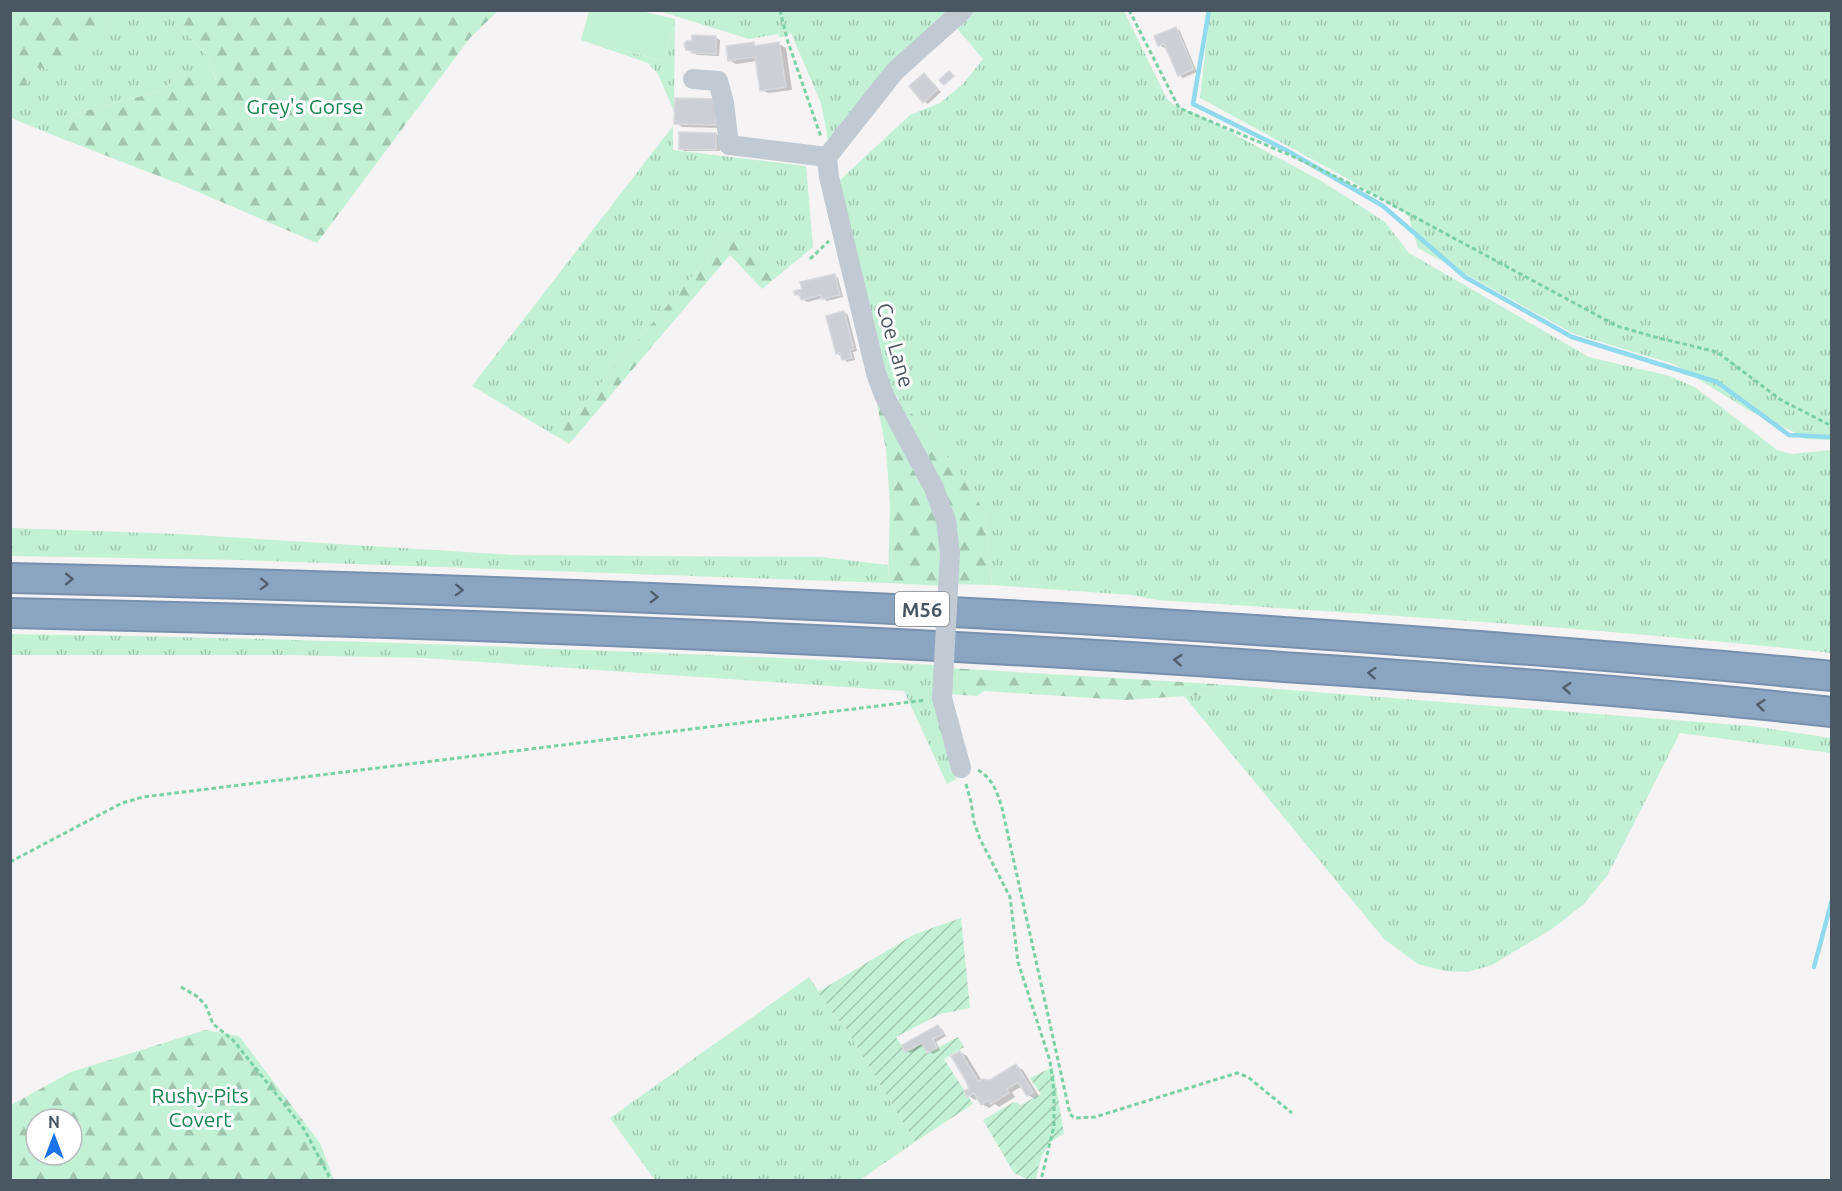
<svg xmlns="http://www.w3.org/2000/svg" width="1842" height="1191" font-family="Ubuntu,sans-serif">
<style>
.grass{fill:url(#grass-tufts)}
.forest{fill:url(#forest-firs);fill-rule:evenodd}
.garden{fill:url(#garden-furrows)}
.pitch{fill:#c3f1d5}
.shadow{fill:#0003}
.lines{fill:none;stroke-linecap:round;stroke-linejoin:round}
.stream{stroke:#90daee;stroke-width:4.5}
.building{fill:#cdcfd5;stroke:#d7d9de;stroke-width:1.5}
.highway-casing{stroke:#7690ad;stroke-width:32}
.path{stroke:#7ad0a6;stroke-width:3;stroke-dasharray:4.5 3;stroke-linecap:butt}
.minor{stroke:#c1cad2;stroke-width:20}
.highway{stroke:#8ba5c1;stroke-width:28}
.minor-bridge{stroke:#c1cad2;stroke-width:20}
.oneway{stroke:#505e6b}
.labels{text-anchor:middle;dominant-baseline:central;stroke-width:6;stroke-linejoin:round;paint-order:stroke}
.shield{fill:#fff;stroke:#808990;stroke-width:1.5}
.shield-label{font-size:20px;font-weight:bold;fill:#4a5661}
.park-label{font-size:21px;fill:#17864f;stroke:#fff}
.street-label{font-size:21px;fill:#4a5661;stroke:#fff}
</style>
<defs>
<pattern id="grass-tufts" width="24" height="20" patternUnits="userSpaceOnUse" patternTransform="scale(1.5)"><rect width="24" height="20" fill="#c3f1d5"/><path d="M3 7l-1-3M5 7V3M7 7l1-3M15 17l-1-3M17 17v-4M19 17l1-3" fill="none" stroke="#a0c6b0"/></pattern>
<pattern id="forest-firs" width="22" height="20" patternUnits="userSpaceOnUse" patternTransform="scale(1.5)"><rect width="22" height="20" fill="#c3f1d5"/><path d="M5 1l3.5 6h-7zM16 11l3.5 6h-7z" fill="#a0c6b0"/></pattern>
<pattern id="garden-furrows" width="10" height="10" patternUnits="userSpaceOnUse" patternTransform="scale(1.5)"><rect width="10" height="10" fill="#c3f1d5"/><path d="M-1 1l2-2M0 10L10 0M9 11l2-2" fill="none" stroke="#a0c6b0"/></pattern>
</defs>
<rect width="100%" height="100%" fill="#f5f3f3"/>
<g class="grass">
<path d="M114 11H170L171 17 210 59 216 81 181 74 161 91 74 114 63 139 11 118 10 100 33 103 21 65 104 33Z"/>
<path d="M659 11H955L829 145 821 103 791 33 780 38 778 34 749 39Z"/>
<path d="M971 11H1124L1167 99 1174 105 1199 115 1323 182 1385 222 1409 253 1589 357 1670 376 1696 388 1777 450 1791 454 1831 450V653C1607 628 1382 615 1157 600L1132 595 992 585 985 516 973 489 892 390 884 369 839 181 910 115 940 103 963 84 983 59 954 25Z"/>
<path d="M1210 11H1831V440L1805 439 1796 433 1748 410 1674 364 1574 334 1418 248 1408 215 1343 176 1200 98Z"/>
<path d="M675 19 674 111 658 74 648 63 581 40 664 61Z"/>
<path d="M673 126V150L806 166 813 247 785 270 739 235 724 239 556 436 472 386Z"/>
<path d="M11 528 179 534 513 555 821 557 888 565V583L239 560 11 556Z"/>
<path d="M11 634C320 638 629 651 938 665L945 742 956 779 947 784 904 691 424 658 282 655H11Z"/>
<path d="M1214 684 1751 726 1831 738V753L1680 733 1607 876 1584 904 1552 929 1492 965 1468 972 1445 971 1418 964 1384 939 1184 696 1215 694Z"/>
<path d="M809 977 835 1016 843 1024 915 1142 860 1180H655L610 1118Z"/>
</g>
<g class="forest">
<path d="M13 10H114V11L104 33 60 71 21 65 34 104 11 100 10 12Z"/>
<path d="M170 11V10L498 11 470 38 317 243 182 185 63 139 74 114 161 91 181 74 216 80 210 59 171 17Z"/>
<path d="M739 235 785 270 762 289 730 255 569 444 556 436 724 239Z"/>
<path d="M899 398 973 489 985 516 992 585 957 584 902 420Z"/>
<path d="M877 404 885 410 942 519 943 586 888 583 890 504 886 449Z"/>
<path d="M950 668 1214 684 1216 694 1124 700 984 691 977 696 949 694Z"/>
<path d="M205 1030 239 1036 320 1143 334 1180H11V1105L71 1072ZM36 1119H72V1155H36Z"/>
</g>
<g class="garden">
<path d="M961 918 970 1008 940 1014 896 1037 905 1051 922 1043 928 1053 958 1037 964 1047 944 1059 973 1104 915 1142 843 1024 835 1016 818 992 915 934Z"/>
<path d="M1053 1067 1064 1134C1044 1142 1039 1161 1036 1180H1029L1014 1173 983 1120 1014 1102 1021 1105 1041 1094 1030 1078Z"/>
</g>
<path class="pitch" d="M589 11H641L675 19 664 61 581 40Z"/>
<g class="shadow">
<path d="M1176 28 1180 31 1197 72 1183 78 1179 75 1167 46 1164 48 1160 45Z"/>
<path d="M716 38 720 40 719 56 697 55 687 49Z"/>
<path d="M753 44 758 47 779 44 786 48 792 90 768 93 762 90 757 61 736 64 729 60Z"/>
<path d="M925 75 941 92 928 104 924 101Z"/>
<path d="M716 101 722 128 682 127 676 123Z"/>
<path d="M681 134H716L720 137V151H684L680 148Z"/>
<path d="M834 275 838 278 843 297 827 301 823 298 807 302 797 294Z"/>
<path d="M844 312 848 315 857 351 853 352 855 360 847 362 837 353Z"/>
<path d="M938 1027 942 1029 946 1036 936 1042 940 1050 933 1054 929 1052 925 1045 911 1053 906 1051Z"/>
<path d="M960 1052 967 1056 982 1081H991L1016 1066 1023 1070 1039 1096 1035 1099 1028 1095 1023 1086 1012 1092 1015 1097 999 1107 995 1104 989 1108 982 1104 979 1098 975 1100 969 1096 966 1092 970 1089Z"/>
</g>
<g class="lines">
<g class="stream">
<path d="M1209 10 1193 104 1286 150 1383 206 1465 277 1572 337 1717 382 1789 435 1832 437"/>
<path d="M1814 967 1832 900"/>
</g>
</g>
<g class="building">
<path d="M1176 27 1194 69 1178 76 1164 44 1158 46 1154 36Z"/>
<path d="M692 35 716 36V54L692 53V51L686 50 684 44 686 41H692Z"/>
<path d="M754 42V46L779 42 786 87 760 91 755 57 728 61 726 46Z"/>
<path d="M949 71 954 76 944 85 939 80Z"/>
<path d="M924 73 938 89 923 103 909 86Z"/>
<path d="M675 98 716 99V125L674 124Z"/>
<path d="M679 132 716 133V150L679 149Z"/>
<path d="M835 274 840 295 822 299 821 295 801 300 800 294 795 295 794 291 802 289 800 282Z"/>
<path d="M844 311 854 349 850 350 852 358 842 360 840 353 836 354 826 316Z"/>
<path d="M938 1025 943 1034 933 1039 937 1048 927 1053 922 1043 905 1052 902 1045Z"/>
<path d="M960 1051 978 1081 983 1079 990 1080 1016 1064 1033 1092 1027 1096 1018 1082 1007 1089 1009 1093 991 1104 989 1100 981 1105 974 1093 967 1097 964 1091 969 1089 966 1081 951 1056Z"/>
</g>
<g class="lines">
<g class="highway-casing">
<g id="highway">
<path d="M10 578C487 589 963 607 1439 643 1570 653 1701 663 1832 676"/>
<path d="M10 613C426 622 841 637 1256 665 1448 678 1640 691 1832 712"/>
</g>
</g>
<g class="path">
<path d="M780 10 787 39 821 137"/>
<path d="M1129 10 1179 108 1292 156 1372 194 1617 326 1655 337 1717 352 1781 400 1832 426"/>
<path d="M810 259 829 241"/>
<path d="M978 770C993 779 997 792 1002 808L1070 1114 1074 1118 1095 1117 1237 1073 1248 1077 1292 1113"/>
<path d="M966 784 971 802 974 822 980 839 1010 897 1018 962 1050 1061 1054 1092V1126L1041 1180"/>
<path d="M10 862 122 803 143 797 926 700"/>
<path d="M181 987 198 997 206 1006 213 1024 233 1040 304 1129 331 1180"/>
</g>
<g class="minor">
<path d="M693 79 718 81 724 103 729 145 827 157"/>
<path d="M950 553 946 521 934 488 884 395 876 373 829 177 827 157 895 71 963 10"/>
<path d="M942 698 961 768"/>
</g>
<use href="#highway" class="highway"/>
<path class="minor-bridge" d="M942 698 950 553"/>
</g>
<defs><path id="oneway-chevron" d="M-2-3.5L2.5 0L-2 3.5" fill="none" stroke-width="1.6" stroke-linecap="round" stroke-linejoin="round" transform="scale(1.5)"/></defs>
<g class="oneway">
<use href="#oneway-chevron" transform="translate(69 579) rotate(1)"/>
<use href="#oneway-chevron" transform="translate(264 584) rotate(2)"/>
<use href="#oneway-chevron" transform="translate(459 590) rotate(2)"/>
<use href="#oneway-chevron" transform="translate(654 597) rotate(2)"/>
<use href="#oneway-chevron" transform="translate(1178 660) rotate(-176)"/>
<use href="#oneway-chevron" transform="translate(1372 673) rotate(-176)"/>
<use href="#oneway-chevron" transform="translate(1567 688) rotate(-175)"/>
<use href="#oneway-chevron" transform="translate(1761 705) rotate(-174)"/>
</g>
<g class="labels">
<rect class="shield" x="895" y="592" width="54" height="34" rx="4.5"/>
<g class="shield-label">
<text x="922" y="609">M56</text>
</g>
<g class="park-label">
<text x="305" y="106">Grey's Gorse</text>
<text x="200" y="1095">Rushy-Pits<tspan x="200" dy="24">Covert</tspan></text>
</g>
<g class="street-label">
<text transform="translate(896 345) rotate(74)">Coe Lane</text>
</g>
</g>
<rect width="1842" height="1191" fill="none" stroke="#4a5661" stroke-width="24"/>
<g transform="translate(54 1137)"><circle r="28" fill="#ffffff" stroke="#b7bbc0" stroke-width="1.5"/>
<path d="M0-4.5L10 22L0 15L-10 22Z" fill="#1a73e8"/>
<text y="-9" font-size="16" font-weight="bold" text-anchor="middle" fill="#4a5661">N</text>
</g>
</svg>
